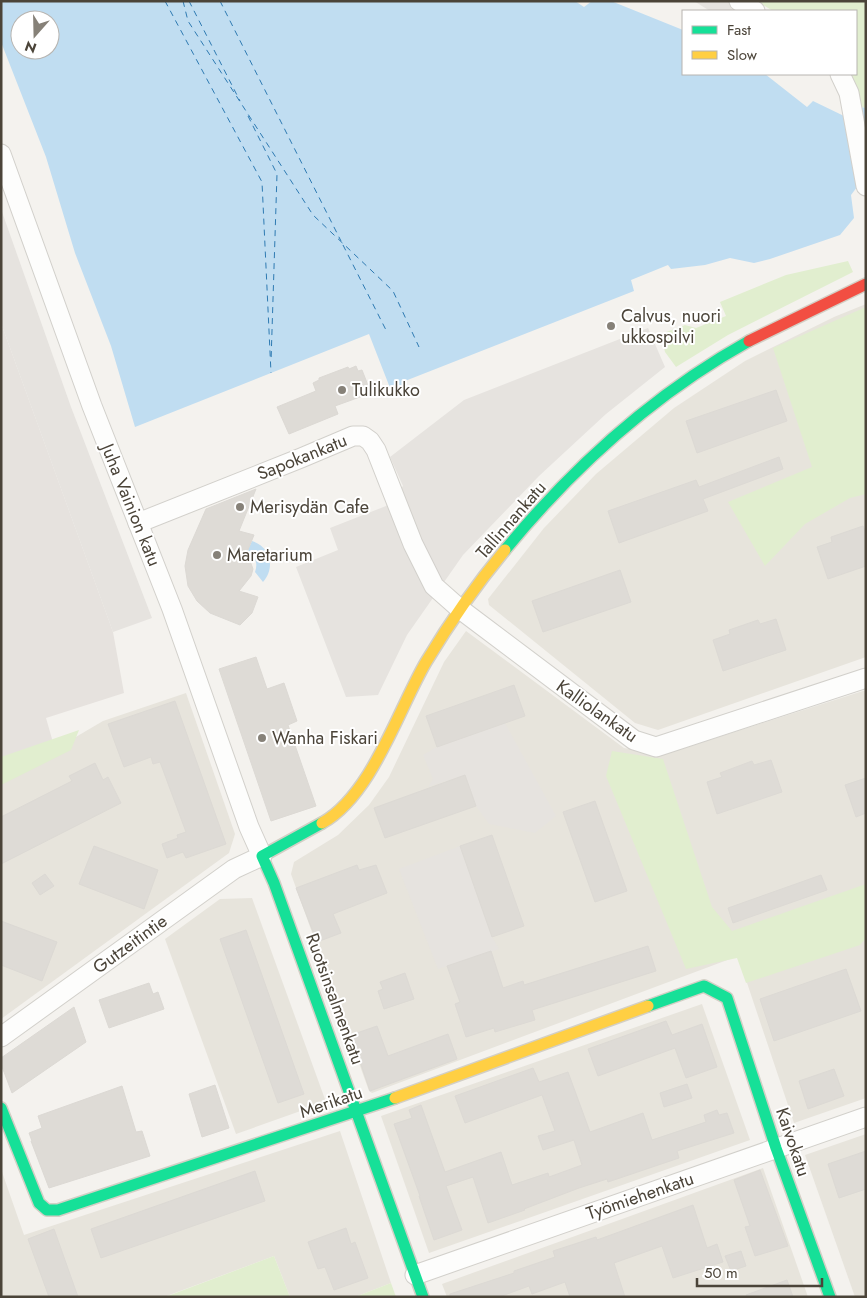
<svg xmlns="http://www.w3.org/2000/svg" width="867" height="1298" font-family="Jost,sans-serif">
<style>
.residential{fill:#e7e4dc}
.industrial{fill:#e6e2de}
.green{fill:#e1eecf}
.parking{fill:#e6e3df}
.water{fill:#c0ddf1;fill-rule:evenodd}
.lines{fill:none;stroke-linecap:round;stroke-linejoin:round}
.ferry{stroke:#2e7ab2;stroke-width:1;stroke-dasharray:6 5;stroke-linecap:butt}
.building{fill:#dedbd6;stroke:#dcd9d4}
.street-casing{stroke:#d2d0cb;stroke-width:21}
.fast-casing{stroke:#d3cfc5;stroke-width:14}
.slow-casing{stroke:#d3cfc5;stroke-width:14}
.jam-casing{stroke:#d3cfc5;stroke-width:14}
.street{stroke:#fdfdfc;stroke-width:19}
.fast{stroke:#16e098;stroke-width:11}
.slow{stroke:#ffcf43;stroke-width:11}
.jam{stroke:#f24e42;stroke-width:11}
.poi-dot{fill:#868178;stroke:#fff;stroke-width:2}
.labels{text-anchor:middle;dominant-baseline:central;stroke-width:4;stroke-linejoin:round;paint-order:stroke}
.poi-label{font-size:18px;fill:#4b4439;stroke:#fff;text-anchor:start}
.street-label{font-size:18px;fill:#4b4439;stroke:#fff}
</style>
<rect width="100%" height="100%" fill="#f4f2ee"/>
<g class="residential">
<path d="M866 304V657L658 730 635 723 489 605 488 599 544 528 596 474 674 408 745 361 834 317Z"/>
<path d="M466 631 624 748 646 752H672L866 690V1098L794 1123 738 956 372 1093 369 1091 291 874 294 862 338 835 369 805 389 777 444 662Z"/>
<path d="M186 693 235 834 229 853 1 1019V781L103 721Z"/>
<path d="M252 898 326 1102 236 1134 165 939 220 899Z"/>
<path d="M702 1004 750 1140 429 1253 381 1116Z"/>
<path d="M340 1131 391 1283 355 1297H290L274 1256 164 1297H1V1169L24 1235Z"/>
<path d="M866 1134V1297H855L805 1155Z"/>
<path d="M763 1168 808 1297H447L442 1284Z"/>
</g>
<path class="industrial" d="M1 323 113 632 124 693 46 718 54 746 1 764Z"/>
<g class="green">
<path d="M757 1H866V108L860 107 843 74H856V11H773Z"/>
<path d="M848 261 853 272 728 335 676 367 665 352 661 334 685 325 696 328 726 316 720 302 786 275Z"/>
<path d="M866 307V494L850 498 805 524 765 566 728 502 812 467 773 348Z"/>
<path d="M79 730 71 750 1 785V757Z"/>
<path d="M612 751 663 759 712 907 732 931 866 884V938L860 945 746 983 737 958 686 969 606 776Z"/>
<path d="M274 1256 290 1297H164H165Z"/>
<path d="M391 1283 396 1297H355Z"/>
</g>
<g class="parking">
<path d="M694 1H739L755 11H710Z"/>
<path d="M1 209 71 407 152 618 113 632 1 323Z"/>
<path d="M648 328 665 367 606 414 539 476 463 555 407 635 378 695 346 697 296 567 338 550 330 528 386 506 403 486 390 457 464 400Z"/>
<path d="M505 723 556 816 535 833 489 824 476 806 465 775 428 787 433 779 423 755 437 747Z"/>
<path d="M460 846 492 937 499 949 438 969 399 869Z"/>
</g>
<g class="water">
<path d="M1 1H575L584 7 592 1H611L683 30V74H765L807 107 813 101 844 116 860 107 866 108V182L857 187 851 195 854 218 840 235 770 259 754 263 730 258 705 265 671 269 668 265 631 280 634 291 405 381 407 388 392 393 369 334 135 427 111 346 75 253 46 157 1 42ZM20 20H50V50H20Z"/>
<path d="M252 541C270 546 276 568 263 582L255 572C258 564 256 556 247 552Z"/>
</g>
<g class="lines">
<g class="ferry">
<path d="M165 1 262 182 271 373"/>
<path d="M183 1 188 21 313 215 393 291 419 347"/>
<path d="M189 1 240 101"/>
<path d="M220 1 341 241"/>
<path d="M248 116 277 174 271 362"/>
<path d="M343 245 387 332"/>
</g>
</g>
<g class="building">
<path d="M356 366 358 371 362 370 371 393 335 406 338 414 289 434 277 407 316 391 313 383 319 380V378L348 367 349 369Z"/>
<path d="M776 390 787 421 697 453 686 421Z"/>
<path d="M779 457 783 469 703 499 708 511 619 543 608 511 696 480 699 487Z"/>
<path d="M256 489 239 531 254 535 245 557 250 561 253 569 251 576 239 591 258 597 252 613 240 625 210 613 197 601 188 586 185 566 188 550 206 509Z"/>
<path d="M863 526 866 534V566L828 579 817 547 832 542 831 537Z"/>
<path d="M620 570 631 602 543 632 532 601Z"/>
<path d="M776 619 786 650 723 671 713 640 730 634 729 630 758 620 760 624Z"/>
<path d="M256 657 267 689 284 683 297 721 288 725 316 806 271 821 219 669Z"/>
<path d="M514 685 525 716 437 747 426 716Z"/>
<path d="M175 701 226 844 186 858 183 852 167 858 162 844 178 838 177 835 186 832 160 762 153 764 151 757 124 767 108 724Z"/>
<path d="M771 760 782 792 717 814 707 782 722 777 720 773 752 761 754 765Z"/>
<path d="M95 763 103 780 108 777 121 803 1 864V817L72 781 69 776Z"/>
<path d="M465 775 476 806 385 838 374 808Z"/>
<path d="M866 778V813L856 817 845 785Z"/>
<path d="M595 801 627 891 595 902 563 812Z"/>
<path d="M492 835 524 926 492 937 460 846Z"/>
<path d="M94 846 158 870 144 909 79 884Z"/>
<path d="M357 865 359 870 376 865 387 893 333 914 341 933 317 942 296 888Z"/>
<path d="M45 874 54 886 40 895 32 883Z"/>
<path d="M821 875 827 890 733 923 728 908Z"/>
<path d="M1 921 57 942 42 981 1 965Z"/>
<path d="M246 930 304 1094 278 1103 220 939Z"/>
<path d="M648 946 656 971 532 1010 535 1020 495 1032 494 1028 466 1037 455 1004 460 1002 447 966 491 951 503 988 523 981 524 985Z"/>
<path d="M846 969 861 1011 774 1041 760 999Z"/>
<path d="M405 973 414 999 384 1009 378 991 383 989 380 982Z"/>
<path d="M149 983 153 994 158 992 164 1009 109 1028 99 1000Z"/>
<path d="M74 1007 86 1042 12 1093 1 1064V1058Z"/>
<path d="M666 1021 672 1035 702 1024 717 1067 686 1078 675 1048 598 1076 588 1049Z"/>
<path d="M377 1026 388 1056 448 1034 457 1059 370 1091 351 1035Z"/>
<path d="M533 1068 539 1082 568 1072 590 1132 643 1113 652 1140 706 1122 704 1115 717 1110 719 1115 727 1113 734 1133 677 1151 679 1158 608 1182 607 1179 579 1188 524 1209 525 1210 488 1223 473 1177 446 1186 462 1230 434 1240 419 1196H420L394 1124 412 1118 409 1110 421 1105 445 1172 501 1152 512 1185 548 1173 549 1177 582 1165 574 1140 543 1150 538 1136 555 1131 542 1095 465 1123 455 1096Z"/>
<path d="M834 1069 844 1096 808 1109 799 1081Z"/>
<path d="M687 1084 692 1098 664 1107 660 1093Z"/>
<path d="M215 1085 229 1128 202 1137 189 1094Z"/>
<path d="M122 1086 136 1132 142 1131 150 1156 49 1188 31 1141H32L29 1133 42 1128 38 1116Z"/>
<path d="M866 1151V1189L839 1198 828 1164Z"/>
<path d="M760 1170 788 1246 755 1256 745 1227 750 1226 734 1180Z"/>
<path d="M255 1171 265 1201 101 1258 91 1229Z"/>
<path d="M693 1205 707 1248 717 1244 723 1262 673 1278 662 1246 614 1263 625 1297H570L565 1282 532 1294 529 1286 499 1297H450V1294L514 1273V1271L555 1257 553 1251 596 1237 597 1240Z"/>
<path d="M346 1228 351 1244 355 1242 368 1278 334 1290 325 1267 318 1269 308 1242Z"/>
<path d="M54 1229 78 1297H49L28 1239Z"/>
<path d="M741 1251 746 1266 731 1271 725 1256Z"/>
<path d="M787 1280 793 1297H747L746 1295Z"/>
</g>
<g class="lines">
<g class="street-casing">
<g id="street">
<path d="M739 1 755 11"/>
<path d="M840 74 849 93 866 186"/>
<path d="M1 154 92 406 172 609 249 827 262 856 234 869 1 1037"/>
<path d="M138 523 301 458 353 436H363L370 441 376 450 413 544 434 586 460 609 634 740 656 747 866 678"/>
<path d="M415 1275 866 1117"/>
</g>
</g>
<g class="fast-casing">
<g id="fast">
<path d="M505 550C574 466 654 394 749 341"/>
<path d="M322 823 262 856 274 883 423 1297"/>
<path d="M648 1006 704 986 727 998 776 1148 830 1297"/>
<path d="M1 1108 39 1203 47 1210H58L395 1098"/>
</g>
</g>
<g class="slow-casing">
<g id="slow">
<path d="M322 823C372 795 398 710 426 662 450 622 476 585 505 550"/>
<path d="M395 1098 648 1006"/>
</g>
</g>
<g class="jam-casing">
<path id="jam" d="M749 341 866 284"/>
</g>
<use href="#street" class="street"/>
<use href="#fast" class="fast"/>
<use href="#slow" class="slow"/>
<use href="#jam" class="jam"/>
</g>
<g class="poi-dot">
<circle cx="611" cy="326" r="5"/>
<circle cx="342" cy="390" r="5"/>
<circle cx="240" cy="507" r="5"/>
<circle cx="217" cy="555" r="5"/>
<circle cx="262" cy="738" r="5"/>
</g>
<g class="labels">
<g class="poi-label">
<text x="621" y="316">Calvus, nuori<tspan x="621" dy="21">ukkospilvi</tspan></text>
<text x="352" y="390">Tulikukko</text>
<text x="250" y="507">Merisydän Cafe</text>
<text x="227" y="555">Maretarium</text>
<text x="272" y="738">Wanha Fiskari</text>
</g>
<g class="street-label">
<text transform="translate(302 457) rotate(-22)">Sapokankatu</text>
<text transform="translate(131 505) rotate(68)">Juha Vainion katu</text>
<text transform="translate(511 520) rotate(-49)">Tallinnankatu</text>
<text transform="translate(597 711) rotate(35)">Kalliolankatu</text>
<text transform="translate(130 944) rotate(-36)">Gutzeitintie</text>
<text transform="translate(335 999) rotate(70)">Ruotsinsalmenkatu</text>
<text transform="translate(331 1102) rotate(-19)">Merikatu</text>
<text transform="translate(793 1142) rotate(71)">Kaivokatu</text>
<text transform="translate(640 1196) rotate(-19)">Työmiehenkatu</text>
</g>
</g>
<rect width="867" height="1298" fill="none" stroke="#4b4439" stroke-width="5"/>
<rect x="682" y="10" width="175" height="65" fill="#ffffff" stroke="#b7b4b0"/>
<rect x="692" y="26" width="25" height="8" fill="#16e098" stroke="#b7b4b0"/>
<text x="727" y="35" font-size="15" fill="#4b4439">Fast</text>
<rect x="692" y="51" width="25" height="8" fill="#ffcf43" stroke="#b7b4b0"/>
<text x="727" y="60" font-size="15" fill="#4b4439">Slow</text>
<g transform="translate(35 35) rotate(200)"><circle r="24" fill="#ffffff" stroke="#b7b4b0"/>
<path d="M0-4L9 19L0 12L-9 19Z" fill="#868178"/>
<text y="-8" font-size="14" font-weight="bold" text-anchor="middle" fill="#4b4439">N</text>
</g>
<path d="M697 1278v8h125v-8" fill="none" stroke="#4b4439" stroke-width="2.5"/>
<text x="704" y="1278" font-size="15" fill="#4b4439" stroke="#ffffff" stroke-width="4" paint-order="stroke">50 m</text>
</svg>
